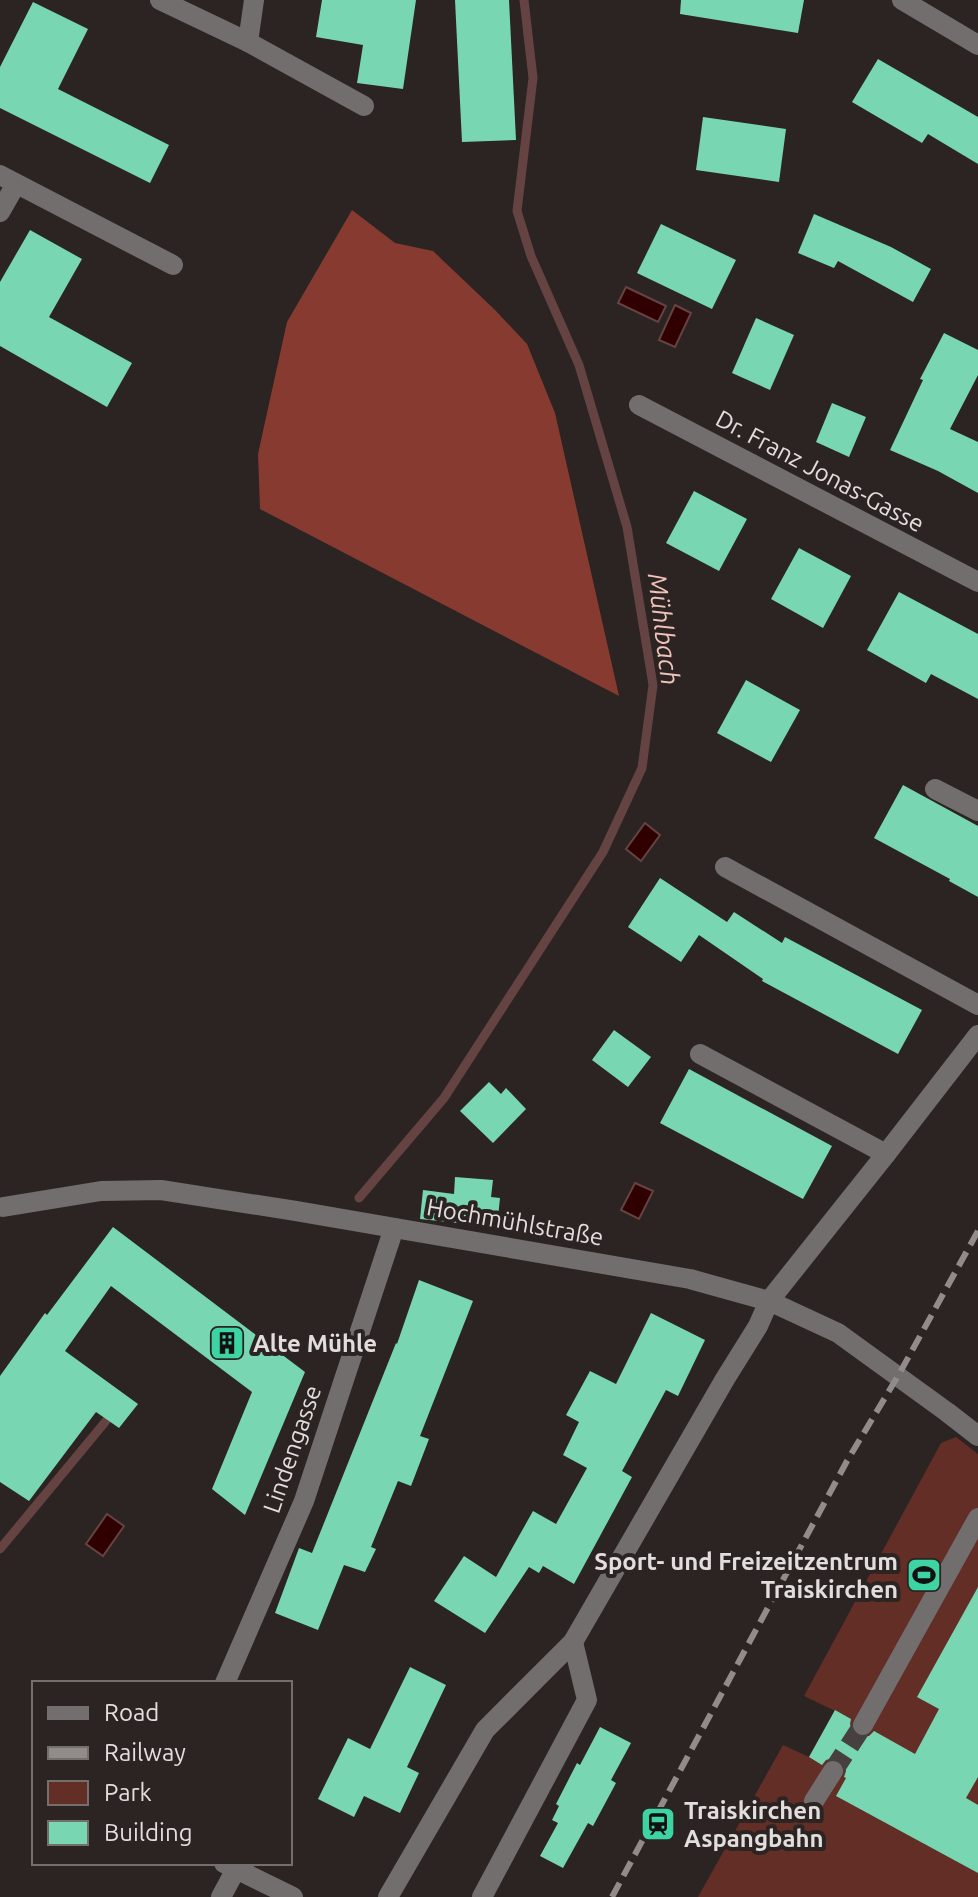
<svg xmlns="http://www.w3.org/2000/svg" width="978" height="1897" font-family="Ubuntu,sans-serif">
<style>
.green{fill:#622e26}
.forest{fill:#873b30}
.water{fill:#300000;stroke:#654342;stroke-width:2}
.lines{fill:none;stroke-linecap:round;stroke-linejoin:round}
.stream{stroke:#654342;stroke-width:9}
.building{fill:#78d7b2}
.minor-tunnel{stroke:#46403e;stroke-width:20;stroke-dasharray:20 10;stroke-linecap:butt}
.minor{stroke:#726e6e;stroke-width:20}
.rail{stroke:#918c8a;stroke-width:6;stroke-dasharray:16 8;stroke-linecap:butt}
.labels{text-anchor:middle;dominant-baseline:central;stroke-width:8;stroke-linejoin:round;paint-order:stroke}
.street-label{font-size:24px;fill:#e2dedd;stroke:#2b2422}
.poi-label{font-size:24px;font-weight:bold;fill:#e2dedd;stroke:#2b2422;text-anchor:start}
.water-label{font-size:26px;font-style:italic;fill:#f1c2ba;stroke:#2b2422}
</style>
<rect width="100%" height="100%" fill="#2b2422"/>
<path class="green" d="M956 1437 978 1454V1897H698L783 1745 809 1757 835 1711 804 1696 941 1443Z"/>
<path class="forest" d="M352 210 395 243 433 251 495 310 527 344 555 413 619 696 260 509 258 454 287 322Z"/>
<g class="water">
<path d="M626 287 666 306 658 322 618 303Z"/>
<path d="M675 305 691 313 675 347 659 340Z"/>
<path d="M645 823 660 835 641 861 626 849Z"/>
<path d="M635 1183 653 1191 639 1219 621 1210Z"/>
<path d="M107 1514 124 1526 103 1556 86 1544Z"/>
</g>
<g class="lines">
<g class="stream">
<path d="M359 1198 444 1098 603 852 642 768 653 685 627 527 579 365 531 256 517 211 533 78 524 0"/>
<path d="M0 1549 106 1421"/>
</g>
</g>
<g class="building">
<path d="M322 0H416L403 89 357 83 363 45 316 37Z"/>
<path d="M455 0H509L516 140 462 142Z"/>
<path d="M681 0H804L798 33 680 14Z"/>
<path d="M33 2 88 29 58 89 169 145 150 183 0 108V67Z"/>
<path d="M878 59 978 117V164L928 134 922 143 852 102Z"/>
<path d="M703 117 786 129 779 182 696 170Z"/>
<path d="M814 214 891 247 931 269 913 302 838 261 834 268 798 253Z"/>
<path d="M661 224 736 260 712 309 637 273Z"/>
<path d="M30 230 82 259 49 317 132 363 107 407 0 346V282Z"/>
<path d="M756 318 794 335 770 390 732 373Z"/>
<path d="M944 333 978 350V375L950 429 978 442V493L938 471 890 450 923 380 920 379Z"/>
<path d="M832 403 866 417 849 457 816 442Z"/>
<path d="M694 491 747 519 719 571 666 543Z"/>
<path d="M799 548 851 576 823 628 771 599Z"/>
<path d="M899 592 978 634V699L931 674 926 683 867 650Z"/>
<path d="M746 680 800 710 771 762 717 733Z"/>
<path d="M903 785 978 826V897L949 881 950 879 874 838Z"/>
<path d="M660 878 727 922 734 912 782 943 785 937 922 1010 898 1054 762 981 763 979 699 935 681 962 628 927Z"/>
<path d="M614 1030 651 1057 628 1087 592 1060Z"/>
<path d="M689 1069 832 1146 803 1199 660 1123Z"/>
<path d="M489 1082 501 1094 506 1088 526 1109 493 1143 460 1111Z"/>
<path d="M455 1177 493 1180 491 1197 500 1198 497 1227 420 1219 423 1190 454 1194Z"/>
<path d="M113 1227 305 1372 245 1515 212 1489 252 1392 111 1286 65 1351 138 1404 119 1428 96 1412 29 1501 0 1482V1376L45 1313 47 1315Z"/>
<path d="M419 1280 473 1301 420 1436 429 1439 411 1486 398 1481 371 1547 376 1549 365 1572 344 1565 318 1630 275 1613 299 1548 312 1553 396 1343 397 1344Z"/>
<path d="M651 1313 705 1340 678 1396 666 1390 622 1471 632 1477 574 1584 543 1566 539 1573 529 1567 485 1633 434 1601 464 1556 496 1577 533 1511 556 1524 587 1468 563 1455 579 1422 566 1415 590 1371 616 1384Z"/>
<path d="M978 1587V1777L966 1798 978 1805V1873L836 1796 846 1778 844 1777 846 1771 844 1764 839 1760 833 1758 826 1760 822 1765 809 1757 835 1710 851 1719 850 1724 852 1731 857 1737 869 1736 874 1731 915 1754 939 1709 917 1697Z"/>
<path d="M410 1667 446 1685 407 1767 419 1773 400 1813 364 1796 354 1817 318 1799 348 1738 370 1749Z"/>
<path d="M600 1727 631 1743 611 1780 616 1783 593 1826 588 1823 563 1868 540 1856 558 1823 552 1820 559 1806 556 1804 577 1763 580 1765Z"/>
</g>
<g class="lines">
<path class="minor-tunnel" d="M833 1771 863 1725"/>
<g class="minor">
<path d="M160 0 248 42 364 106"/>
<path d="M902 0 978 45"/>
<path d="M248 42 254 0"/>
<path d="M0 175 173 265"/>
<path d="M0 212 16 184"/>
<path d="M639 405 978 582"/>
<path d="M935 789 978 811"/>
<path d="M725 867 978 1005"/>
<path d="M700 1054 886 1154"/>
<path d="M3 1207 101 1191 161 1190 296 1211 690 1279 769 1301 838 1333 947 1412 978 1436"/>
<path d="M225 1683 304 1501 394 1228"/>
<path d="M863 1725 978 1518"/>
<path d="M814 1801 833 1771"/>
<path d="M224 1863 293 1897"/>
<path d="M221 1897 236 1869"/>
<path d="M388 1897 485 1730 573 1642 725 1379 758 1326 769 1301 886 1154 978 1035"/>
<path d="M482 1897 587 1700 573 1642"/>
</g>
<path class="rail" d="M612 1897 847 1461 898 1376 978 1231"/>
</g>
<defs>
<g id="building-square" transform="scale(1.8)"><rect x="-9" y="-9" width="18" height="18" rx="4" fill="#3dd4a3" stroke="#2b2422"/><path d="M-4-6H4V6H1V3H-1V6H-4ZM-2.5-4.3h1.7v1.8h-1.7ZM.8-4.3h1.7v1.8H.8ZM-2.5-1h1.7V.8h-1.7ZM.8-1h1.7V.8H.8Z" fill="#111"/></g>
<g id="stadium-square" transform="scale(1.8)"><rect x="-9" y="-9" width="18" height="18" rx="4" fill="#3dd4a3" stroke="#2b2422"/><path d="M0-5a6.5 5 0 1 0 0 10a6.5 5 0 1 0 0-10ZM-3.5-1.8h7v3.6h-7Z" fill="#111"/></g>
<g id="station-square" transform="scale(1.8)"><rect x="-9" y="-9" width="18" height="18" rx="4" fill="#3dd4a3" stroke="#2b2422"/><path d="M-3-6H3Q5-6 5-4V2Q5 4 3 4L4.5 6H3L1.5 4h-3L-3 6H-4.5L-3 4Q-5 4-5 2V-4Q-5-6-3-6ZM-3.5-4v3h7v-3ZM-3.5 1v1.5H-2V1ZM2 1v1.5H3.5V1Z" fill="#111"/></g>
</defs>
<g fill-rule="evenodd">
<use href="#building-square" x="227" y="1343"/>
<use href="#stadium-square" x="924" y="1575"/>
<use href="#station-square" x="658" y="1824"/>
</g>
<g class="labels">
<g class="street-label">
<text transform="translate(820 471) rotate(28)">Dr. Franz Jonas-Gasse</text>
<text transform="translate(515 1222) rotate(10)">Hochmühlstraße</text>
<text transform="translate(292 1449) rotate(-71)">Lindengasse</text>
</g>
<g class="poi-label">
<text x="253" y="1343">Alte Mühle</text>
<text x="898" y="1561" text-anchor="end">Sport- und Freizeitzentrum<tspan x="898" dy="28">Traiskirchen</tspan></text>
<text x="684" y="1810">Traiskirchen<tspan x="684" dy="28">Aspangbahn</tspan></text>
</g>
<g class="water-label">
<text transform="translate(664 629) rotate(83)">Mühlbach</text>
</g>
</g>
<rect x="32" y="1681" width="260" height="184" fill="#2b2422" stroke="#746e6d" stroke-width="2"/>
<rect x="48" y="1707" width="40" height="12" fill="#726e6e" stroke="#746e6d" stroke-width="2"/>
<text x="104" y="1721" font-size="24" fill="#e2dedd">Road</text>
<rect x="48" y="1747" width="40" height="12" fill="#918c8a" stroke="#746e6d" stroke-width="2"/>
<text x="104" y="1761" font-size="24" fill="#e2dedd">Railway</text>
<rect x="48" y="1781" width="40" height="24" fill="#622e26" stroke="#746e6d" stroke-width="2"/>
<text x="104" y="1801" font-size="24" fill="#e2dedd">Park</text>
<rect x="48" y="1821" width="40" height="24" fill="#78d7b2" stroke="#746e6d" stroke-width="2"/>
<text x="104" y="1841" font-size="24" fill="#e2dedd">Building</text>
</svg>
